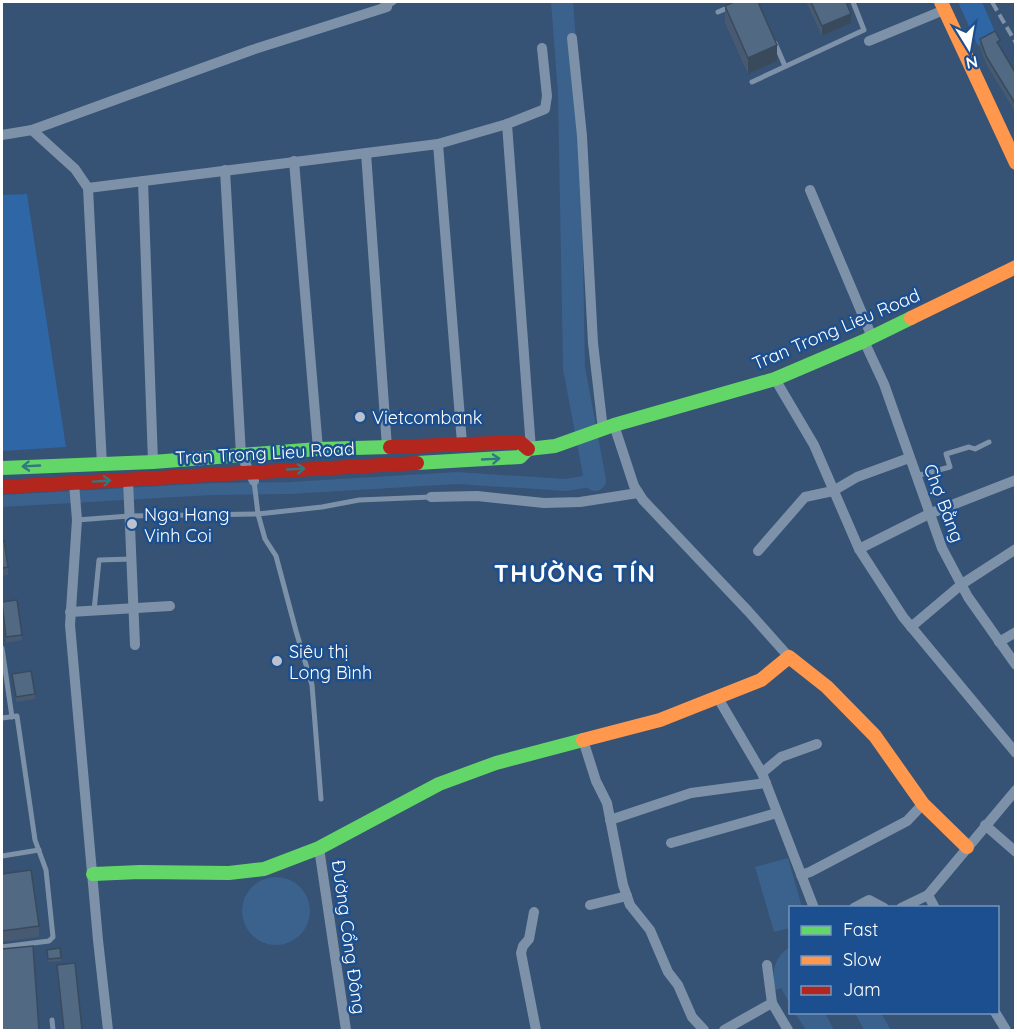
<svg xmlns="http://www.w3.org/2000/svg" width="1017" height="1032" font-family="Quicksand,sans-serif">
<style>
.green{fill:#2f66a5}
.water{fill:#3b618d}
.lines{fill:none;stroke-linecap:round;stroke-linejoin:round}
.canal{stroke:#3b618d;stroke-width:12}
.river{stroke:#3b618d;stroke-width:22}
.lane{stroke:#7d92a8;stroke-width:5}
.street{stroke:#7d92a8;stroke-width:10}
.fast{stroke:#63d668;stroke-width:14}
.slow{stroke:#ff974d;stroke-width:14}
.jam{stroke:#b3261e;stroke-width:14}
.rail{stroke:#7e92a7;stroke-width:4;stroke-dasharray:10 4.5;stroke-linecap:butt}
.wall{fill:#475a72}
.shaded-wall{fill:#394a5c}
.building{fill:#526984;stroke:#394a5c;stroke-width:1.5}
.oneway{stroke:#317883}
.poi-dot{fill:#b9c2ce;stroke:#1b4f8f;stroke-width:2}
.labels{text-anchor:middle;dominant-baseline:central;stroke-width:5;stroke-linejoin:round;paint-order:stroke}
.street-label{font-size:18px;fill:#fff;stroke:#1b4f8f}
.poi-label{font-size:18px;fill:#fff;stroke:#1b4f8f;text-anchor:start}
.district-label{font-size:24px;font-weight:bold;letter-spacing:1.5px;fill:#fff;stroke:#1b4f8f}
</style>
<rect width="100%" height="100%" fill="#365274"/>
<g class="green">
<path d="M958 2H982L996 34 978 46Z"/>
<path d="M27 194 66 447 2 451V195Z"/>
</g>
<g class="water">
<path d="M788 858 802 907 790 908V928L774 932 755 867Z"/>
<circle cx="276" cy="911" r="34"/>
<path d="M790 947V1004L781 988 775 990C772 972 773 958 790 947Z"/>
<path d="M795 1013H825L834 1030H806Z"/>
<path d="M855 1013H881L891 1030H864Z"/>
</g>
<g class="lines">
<path class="canal" d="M2 501 212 489 290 488 457 478 566 485 595 480"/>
<path class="river" d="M562 2 569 94 574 368 595 480"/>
<g class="lane">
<path d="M387 7 394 2"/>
<path d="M718 12 741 2"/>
<path d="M775 43 785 66"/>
<path d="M752 82 864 30 853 2"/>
<path d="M916 476 950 467 946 454 969 447 975 449 989 442"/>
<path d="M254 481 258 514 265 539 276 556 296 631 312 685 321 799"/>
<path d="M77 520 129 516 258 514 322 507 359 500 431 497"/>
<path d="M94 611 99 560 132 559"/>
<path d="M2 648 12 717"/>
<path d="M2 718 17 716 35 840 46 870 53 937 49 941 2 947"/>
<path d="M2 856 39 850"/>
<path d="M52 1020 53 1030"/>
</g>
<g class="street">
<path d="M572 38 582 136 593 343 603 430"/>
<path d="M869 41 944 10"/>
<path d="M32 130 75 169 88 188"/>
<path d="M2 135 32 130 252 50 387 7 385 2"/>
<path d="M438 144 462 443"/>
<path d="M366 153 387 447"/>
<path d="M294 161 318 449"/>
<path d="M225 170 241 455 254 481"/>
<path d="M143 181 153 462"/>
<path d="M810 190 872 337"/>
<path d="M864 341 884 384 942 548 968 597 1016 665"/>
<path d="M775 379 814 445 859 549 903 617 1016 753"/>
<path d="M614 425 634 486 643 500 748 611 789 657"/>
<path d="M531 449 507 124 545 109 547 96 542 48"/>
<path d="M102 465 88 188 438 144 507 124"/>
<path d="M128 479 135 645"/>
<path d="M74 483 77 520 70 625 98 940 108 1030"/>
<path d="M431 497 477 496 544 503 580 502 638 493"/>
<path d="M859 549 929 514 1016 480"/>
<path d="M758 551 805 497 833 491 857 477 909 458"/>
<path d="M70 612 170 606"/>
<path d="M911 627 962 584 1016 549"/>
<path d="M999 642 1016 632"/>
<path d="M718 698 762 773 814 908"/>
<path d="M583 740 596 781 607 803 623 885 630 905 650 930 668 972 678 985 692 1017 704 1030"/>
<path d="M762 773 781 757 817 744"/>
<path d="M610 820 691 793 766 783"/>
<path d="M985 825 1016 852"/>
<path d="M671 843 777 813"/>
<path d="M319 848 346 1030"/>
<path d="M801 875 810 872 907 821 923 804"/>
<path d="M928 895 935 908"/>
<path d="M590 905 627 896"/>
<path d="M854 908 869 900 884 908"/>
<path d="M901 908 928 895 1016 790"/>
<path d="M534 912 529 939 523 946 521 953 536 1030"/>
<path d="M772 1003 788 1030"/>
<path d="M995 1012 1006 1030"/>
<path d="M724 1030 772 1003 767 965"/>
</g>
<g class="fast">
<path d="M417 463 520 457 528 449 555 446 614 425 775 379 864 341 911 318"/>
<path d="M2 468 153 462 318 449 390 447"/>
<path d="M93 874 140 872 229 873 264 869 319 848 439 784 496 763 583 740"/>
</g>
<g class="slow">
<path d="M941 2 1016 163"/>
<path d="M911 318 1016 267"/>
<path d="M583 740 660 720 761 680 789 657 827 687 875 736 923 804 967 847"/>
</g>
<g class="jam">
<path d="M390 447 520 442 528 449"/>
<path d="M2 487 417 463"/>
</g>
<path class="rail" d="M992 2 1016 43"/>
</g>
<g class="wall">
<path d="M806 2H846L851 23 822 36Z"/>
<path d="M725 6 777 61 748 74 725 23Z"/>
<path d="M980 39 1000 48 1016 74V113L986 64 980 47Z"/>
<path d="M2 541 8 567V575L2 576Z"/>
<path d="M2 602 22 635V640L6 643 2 612Z"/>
<path d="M12 674 35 694V699L16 702Z"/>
<path d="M2 874 39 926V937L2 942Z"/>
<path d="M47 950 61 958V961L48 962Z"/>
<path d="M57 965 82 1030H63L57 973Z"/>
</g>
<g class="shaded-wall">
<path d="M851 14V23L822 36V26Z"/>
<path d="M777 45V61L748 74V58Z"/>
</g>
<g class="building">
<path d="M734 2H758L777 45 748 58 725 6Z"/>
<path d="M811 2H846L851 14 822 26Z"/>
<path d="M995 31 1000 40 997 42 1016 74V105L986 56 980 39Z"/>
<path d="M2 541H4L8 567 2 568Z"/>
<path d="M17 600 22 635 6 637 2 602Z"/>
<path d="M31 671 35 694 16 697 12 674Z"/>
<path d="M31 870 39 926 2 931V874Z"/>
<path d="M33 946 39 1030H2V949Z"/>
<path d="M60 948 61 958 48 959 47 950Z"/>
<path d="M75 963 82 1030H64L57 965Z"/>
</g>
<defs><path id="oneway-shaft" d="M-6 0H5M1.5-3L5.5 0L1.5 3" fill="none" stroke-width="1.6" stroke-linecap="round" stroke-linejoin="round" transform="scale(1.5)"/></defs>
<g class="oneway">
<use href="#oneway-shaft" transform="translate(491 459) rotate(-3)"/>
<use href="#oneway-shaft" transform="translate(31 466) rotate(177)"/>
<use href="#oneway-shaft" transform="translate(296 469) rotate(-3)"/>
<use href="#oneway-shaft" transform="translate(102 481) rotate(-4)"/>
</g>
<g class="poi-dot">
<circle cx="360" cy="417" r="6"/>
<circle cx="132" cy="524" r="6"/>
<circle cx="277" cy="661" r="6"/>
</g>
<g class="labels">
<g class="street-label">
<text transform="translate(836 329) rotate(-23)">Tran Trong Lieu Road</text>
<text transform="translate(265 453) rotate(-3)">Tran Trong Lieu Road</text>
<text transform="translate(944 503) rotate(69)">Chợ Bằng</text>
<text transform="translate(349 937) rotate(82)">Đường Cổng Đông</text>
</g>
<g class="poi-label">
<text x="372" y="417">Vietcombank</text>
<text x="144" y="514">Nga Hang<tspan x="144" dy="21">Vinh Coi</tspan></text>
<text x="289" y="651">Siêu thị<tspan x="289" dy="21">Long Bình</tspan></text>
</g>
<g class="district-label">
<text x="575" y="573">THƯỜNG TÍN</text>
</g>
</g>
<rect width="1017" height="1032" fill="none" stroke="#ffffff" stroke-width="6"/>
<rect x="789" y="906" width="210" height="108" fill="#1b4f8f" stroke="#7695bc" stroke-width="1.5"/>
<rect x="801" y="926" width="30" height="9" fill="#63d668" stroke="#7695bc" stroke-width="1.5"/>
<text x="843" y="936" font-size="18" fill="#ffffff">Fast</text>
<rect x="801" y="956" width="30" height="9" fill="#ff974d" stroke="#7695bc" stroke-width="1.5"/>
<text x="843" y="966" font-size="18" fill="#ffffff">Slow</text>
<rect x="801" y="986" width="30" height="9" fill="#b3261e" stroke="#7695bc" stroke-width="1.5"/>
<text x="843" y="996" font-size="18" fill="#ffffff">Jam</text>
<g transform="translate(969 48) rotate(169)" stroke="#1b4f8f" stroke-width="4.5" paint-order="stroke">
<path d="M0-4.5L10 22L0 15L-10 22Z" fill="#ffffff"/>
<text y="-9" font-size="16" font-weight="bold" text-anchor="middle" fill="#ffffff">N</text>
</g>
</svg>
